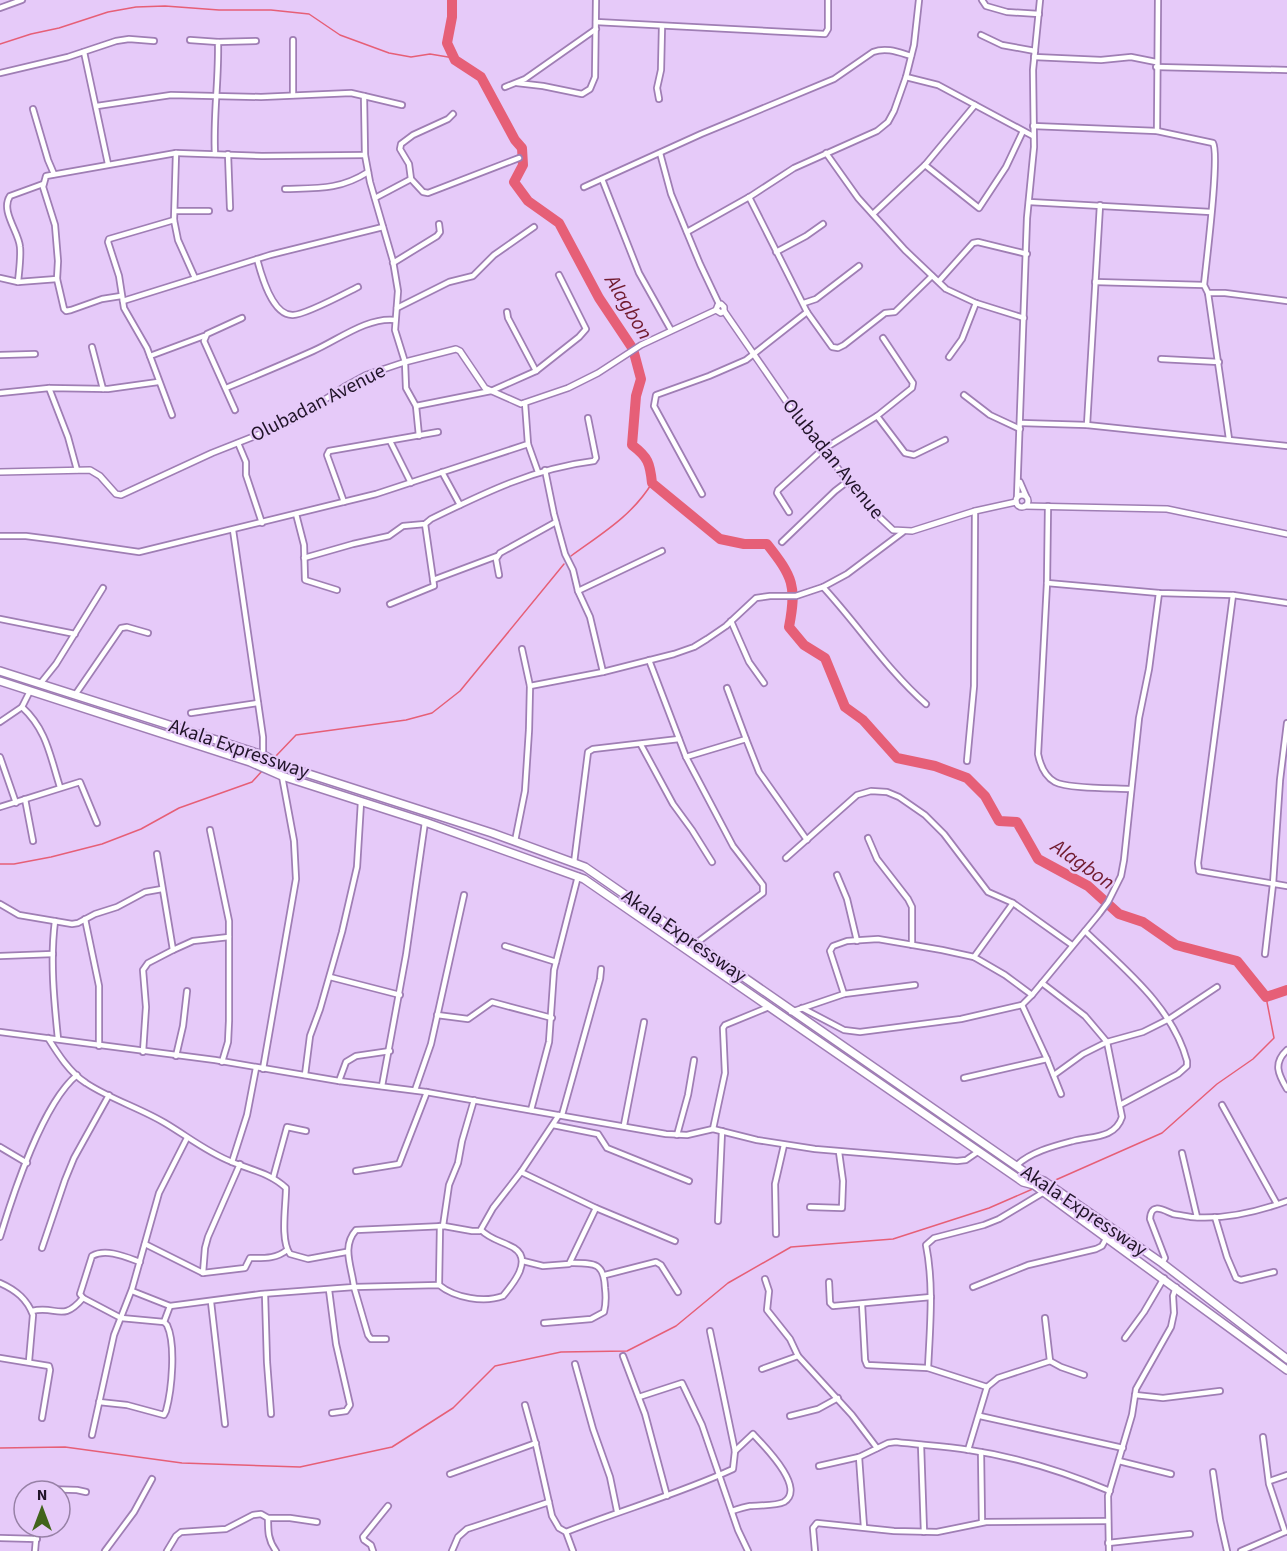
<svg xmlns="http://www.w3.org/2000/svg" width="1287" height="1551" font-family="'Source Sans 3',sans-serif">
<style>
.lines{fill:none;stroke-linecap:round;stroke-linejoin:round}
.stream{stroke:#e65f77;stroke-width:1.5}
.river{stroke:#e65f77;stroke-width:10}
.minor-casing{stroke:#9f7eb4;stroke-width:8}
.tertiary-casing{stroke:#9f7eb4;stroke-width:8}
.primary-casing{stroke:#9f7eb4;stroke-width:10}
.minor{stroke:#fff;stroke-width:4.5}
.tertiary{stroke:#fff;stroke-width:5}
.primary{stroke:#fff;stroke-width:7}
.labels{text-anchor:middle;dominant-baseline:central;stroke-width:4.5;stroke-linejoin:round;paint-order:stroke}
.street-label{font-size:20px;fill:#211429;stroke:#e6caf9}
.water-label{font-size:21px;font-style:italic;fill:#711b2f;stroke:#e6caf9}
</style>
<rect width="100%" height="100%" fill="#e6caf9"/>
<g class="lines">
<g class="stream">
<path d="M0 44 31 34 59 28 108 12 136 7 165 6 219 10H271L309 14 340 35 389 53 411 57 430 54 454 58"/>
<path d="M571 556C601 534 632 516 652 483"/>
<path d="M275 757 296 735 406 720 432 713 460 691 564 564"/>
<path d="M0 864H14L51 857 102 844 141 829 179 808 252 782 262 771"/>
<path d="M1051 1182 1162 1133 1217 1084 1253 1059 1274 1038 1266 997"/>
<path d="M0 1448 65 1447 182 1463 300 1467 392 1447 453 1408 495 1366 561 1352 627 1351 676 1326 728 1283 791 1247 893 1239 989 1208 1035 1188"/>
</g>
<path class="river" d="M452 0V17L447 43 455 60 481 77 515 140 522 148 523 165 514 182 528 201 559 223 599 298 633 349 641 379 636 396 632 445C648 457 650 463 652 483L720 539 744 544H767C793 577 797 586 789 627L804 645 825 658 845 707 863 720 897 758 935 766 967 778 985 796 999 821 1017 822 1038 859 1088 886 1119 914 1143 922 1176 945 1237 961 1266 997 1287 990"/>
<g class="minor-casing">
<g id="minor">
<path d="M982 0 986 6 1007 12 1039 14"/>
<path d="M0 8 22 0"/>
<path d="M596 22 825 34 828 29V0"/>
<path d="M981 35 1002 45 1035 51"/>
<path d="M190 40 218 42C219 80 213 116 215 154"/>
<path d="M293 40V95"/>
<path d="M218 42 256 41"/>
<path d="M84 52 108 164"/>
<path d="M1034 57 1101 60 1131 57 1156 62"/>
<path d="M1156 67 1287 70"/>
<path d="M0 73 68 57 116 41 129 39 154 41"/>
<path d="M906 77 938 85 1033 136"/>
<path d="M517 83 543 86 582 94 590 89 595 77 596 0"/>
<path d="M505 87 525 79 596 29"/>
<path d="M364 96 402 105"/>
<path d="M659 99 657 88 661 70 662 26"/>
<path d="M97 106 171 95 261 97 351 93 364 96 365 155 370 182 393 261 398 291 395 330 405 362 406 388 416 406 419 436"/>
<path d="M33 109 48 160 54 174"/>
<path d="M453 114 448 119 413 135 401 144 400 149 409 164 411 179 423 192 428 193 519 158"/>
<path d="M1033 126 1157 131 1213 143C1220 155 1206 264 1204 285L1208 293 1229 439"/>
<path d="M1157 131 1158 0"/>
<path d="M176 153 262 156 365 155"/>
<path d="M660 153 671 194 700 264 719 304"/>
<path d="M826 153 858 198 905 250 946 289 976 303 1024 318"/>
<path d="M228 154 230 208"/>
<path d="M925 165 979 208 1006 167 1023 131"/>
<path d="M602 179 639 273 671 330"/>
<path d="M584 187 701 134 834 79 873 52C886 47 898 52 911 56"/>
<path d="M285 189C317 188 340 190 368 172"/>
<path d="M749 197 807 312 832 347 838 348 844 345 885 313 895 312 932 276"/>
<path d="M375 198 411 179"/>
<path d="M1029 202 1211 212"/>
<path d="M175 211H209"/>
<path d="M873 214 925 165 975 105"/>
<path d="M687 232 751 196 794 168 877 131 888 122 894 111 906 77 914 45 919 0"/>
<path d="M776 252 806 236 823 224"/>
<path d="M257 259C261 274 272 316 293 315 305 315 346 293 358 287"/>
<path d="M393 263 437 236 440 232 439 224"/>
<path d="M0 278 18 282 57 279"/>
<path d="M939 281 973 243 978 242 1027 254"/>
<path d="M18 282C19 271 21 258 20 247 19 232 0 211 10 196L43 184"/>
<path d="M1095 282 1204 285"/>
<path d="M1208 293H1225L1287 301"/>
<path d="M121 296 102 299 71 310 66 311 64 309 57 279 58 261 55 225 43 187 46 176 176 153 174 220 178 240 195 278"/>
<path d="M123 301 270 255 383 227"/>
<path d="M804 303 816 299 859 266"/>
<path d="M397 308 449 282 473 276 494 255 534 227"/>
<path d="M507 312 508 318 536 371"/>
<path d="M92 347 103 389"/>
<path d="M0 355 35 354"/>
<path d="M150 356 204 336"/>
<path d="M949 357 962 339 976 303"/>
<path d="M1161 359 1219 362"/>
<path d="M49 388 68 437 77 470"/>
<path d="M226 388C255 376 284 364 313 351 338 340 367 317 395 320"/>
<path d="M0 393 49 388 108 389 158 382"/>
<path d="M964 395 990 415 1020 429"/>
<path d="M416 406 491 391 536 371 579 337 586 329 559 275"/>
<path d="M235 410 204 341 207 334 242 318"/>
<path d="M172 415 147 348 124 308 119 276 108 242 109 239 174 220"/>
<path d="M877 416 905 453 914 455 945 440"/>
<path d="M1021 423 1087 425 1287 446"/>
<path d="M1087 425 1100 205"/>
<path d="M390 441 411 483"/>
<path d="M238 443 246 462V475L262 523"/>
<path d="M528 444 538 472"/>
<path d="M545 470 554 514 565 554 573 570 578 591 590 617 603 672"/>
<path d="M442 472 460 505"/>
<path d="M1020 482 1026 496"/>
<path d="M702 494 654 406 656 395 709 376 746 360 807 312"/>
<path d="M1017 497 1027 218 1034 147 1033 70 1040 0"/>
<path d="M344 502 327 455 329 451 438 432"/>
<path d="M1048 506 1047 583 1038 754C1040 764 1044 776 1055 782 1068 789 1114 788 1131 789"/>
<path d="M789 512 777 493 778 490 822 450 877 416 912 388 913 383 883 338"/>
<path d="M296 514 304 545 305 580 337 590"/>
<path d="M233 530 263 737V755"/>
<path d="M903 532 847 574 823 587C859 626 887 670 926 704"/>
<path d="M0 536H26L57 540 139 552 376 494 528 444 525 403"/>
<path d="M782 542 835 491 848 481"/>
<path d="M304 558 353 544 389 536 403 526 425 524 431 519C484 493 535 468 594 461L596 458 588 418"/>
<path d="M499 575 496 559 500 553 556 522"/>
<path d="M433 580 497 556"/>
<path d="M1047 583 1159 593 1233 595 1287 603"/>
<path d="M578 591 662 551"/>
<path d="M1233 595 1198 863 1199 871 1287 886"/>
<path d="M390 604 434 586 425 524"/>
<path d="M0 619 75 634"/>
<path d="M731 621 749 662 764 683"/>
<path d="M649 660 686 757 733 846 763 885V893L695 944"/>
<path d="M40 684 56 664 103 588"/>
<path d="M530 686 603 672 674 654 694 647 707 639 726 626 756 598 770 596H796L823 587"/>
<path d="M727 688 746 739"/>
<path d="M75 695 121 628 127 627 148 633"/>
<path d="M22 707C47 730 50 756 60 787"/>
<path d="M191 713 258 703"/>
<path d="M0 722 22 707 30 691"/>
<path d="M641 745 673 804 692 830 712 862"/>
<path d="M0 757 16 803"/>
<path d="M686 757 746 739 759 772 807 840"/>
<path d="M967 761 974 686 975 511"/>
<path d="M25 799 33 841"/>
<path d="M0 807 80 782 97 823"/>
<path d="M210 830 229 921V1021L228 1042 222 1062"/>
<path d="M868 838 877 859 908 899 912 907V945"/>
<path d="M515 841 525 791 529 730 530 686 522 649"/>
<path d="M157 854 173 950 193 941 229 937"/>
<path d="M786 858 857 795 871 791 887 792 899 797 925 815 944 834 988 892 1013 903 1072 945"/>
<path d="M574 863 588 752 593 749 679 739"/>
<path d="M837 875 847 899 857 941"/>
<path d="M0 904 19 915 72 924 78 923 95 914 117 907 145 892 162 889"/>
<path d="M85 919 99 986V1046"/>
<path d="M55 921C50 960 54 1000 58 1039"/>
<path d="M1085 931C1124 969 1172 1006 1187 1061V1066L1178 1074 1120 1105"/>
<path d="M505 946 556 962"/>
<path d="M1265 954 1273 884 1280 780 1287 723"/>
<path d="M0 956 53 954"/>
<path d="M974 957 1013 903"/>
<path d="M330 977 400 995"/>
<path d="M844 994 830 951 833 946 847 941 878 939 942 950 974 957 1005 975 1032 995"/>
<path d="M1022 1005 1047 1059 1061 1094"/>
<path d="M802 1008 844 1030 860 1032 961 1019 1022 1005 1032 995 1099 914 1108 902 1121 876 1124 860 1139 718 1149 669 1159 593"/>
<path d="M791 1012 844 994 915 985"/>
<path d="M437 1015 468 1019 492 1002 552 1018"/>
<path d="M0 1032 215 1060 339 1081 426 1092 666 1134 687 1135 713 1129 757 1140 815 1149 957 1161 966 1160 979 1151"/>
<path d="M48 1038C58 1054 70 1073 86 1083 110 1099 140 1108 165 1123 187 1136 208 1153 232 1162 251 1170 270 1173 286 1188 286 1206 280 1240 290 1254L308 1259 346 1252"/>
<path d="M1287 1050C1273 1063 1278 1074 1287 1089"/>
<path d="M143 1052 146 1007 143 970 148 963 173 950"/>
<path d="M176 1056 183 1026 187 991"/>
<path d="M263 1069 296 879 294 841 282 776"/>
<path d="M305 1075 310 1036 320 1009 342 932 357 867 361 802"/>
<path d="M1054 1075 1083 1054 1107 1042 1143 1032 1169 1019 1217 987"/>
<path d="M964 1078 1047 1059"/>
<path d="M339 1081 346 1062 356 1056 390 1051"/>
<path d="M382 1086 406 955 425 822"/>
<path d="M415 1090 431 1044 464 895"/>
<path d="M1222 1105 1277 1204"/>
<path d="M531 1110 549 1042 554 970 578 876"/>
<path d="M562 1115 600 979 601 969"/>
<path d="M553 1125 598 1134 607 1148 689 1181"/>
<path d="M624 1125 644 1022"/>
<path d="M713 1129 725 1073 723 1028 725 1025 769 1007"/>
<path d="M677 1135 688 1095 694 1060"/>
<path d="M0 1147 27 1163"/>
<path d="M1182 1153 1197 1217"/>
<path d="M232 1162 247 1115 256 1068"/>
<path d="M1016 1166C1030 1152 1054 1146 1073 1141 1091 1136 1115 1139 1122 1117L1107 1042 1085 1016 1042 983"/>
<path d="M356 1171 399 1164 427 1092"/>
<path d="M521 1172 596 1208 675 1241"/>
<path d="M273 1178 287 1127 306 1131"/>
<path d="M810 1207 842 1208 843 1181 839 1152"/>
<path d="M1215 1217 1227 1257 1236 1278 1241 1280 1274 1272"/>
<path d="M718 1221 722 1131"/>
<path d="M443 1226 449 1185 458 1163 462 1141 474 1100"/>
<path d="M776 1234 775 1184 784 1145"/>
<path d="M0 1237C13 1194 43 1103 77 1075"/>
<path d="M145 1244 203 1273 245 1268 250 1258C264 1258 276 1259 287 1250"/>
<path d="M42 1248 65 1180 74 1158 109 1095"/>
<path d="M523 1261 543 1266 569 1264 596 1208"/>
<path d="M1162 1263 1165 1258 1150 1219C1151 1202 1163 1210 1173 1214 1179 1215 1186 1216 1191 1217 1224 1220 1257 1212 1287 1201"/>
<path d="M203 1273 205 1248 208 1237 240 1164"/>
<path d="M605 1275 656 1262 661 1265 678 1292"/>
<path d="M765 1279 769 1291 767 1310 790 1339 798 1356"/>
<path d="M829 1282 830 1303 833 1306 931 1297"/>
<path d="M0 1283C16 1290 27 1299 33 1315L29 1361"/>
<path d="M439 1285 440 1226"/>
<path d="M973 1287 1028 1265 1096 1249 1102 1246 1107 1237"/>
<path d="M329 1290 336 1344 350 1405 346 1411 332 1413"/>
<path d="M132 1291 170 1306 261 1294 354 1287C352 1267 341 1247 356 1230L444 1226 472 1231H480L493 1208 521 1172 559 1115"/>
<path d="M265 1294 267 1362 271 1414"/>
<path d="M211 1302 225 1424"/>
<path d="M862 1304 865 1360 867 1365 928 1368 987 1387"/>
<path d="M32 1311C57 1305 62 1323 83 1298"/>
<path d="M164 1322 170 1306"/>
<path d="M544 1323 591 1319 604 1312C606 1304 606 1296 605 1288 604 1262 594 1263 571 1263"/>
<path d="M1125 1338 1144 1312 1164 1278"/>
<path d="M386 1339H371L368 1335 354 1287 439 1285C455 1298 484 1303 503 1296 513 1284 533 1260 514 1248 502 1241 491 1240 481 1230"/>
<path d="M623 1356 645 1414 667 1496"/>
<path d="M0 1358 49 1366 50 1370 42 1418"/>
<path d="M1050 1361 1061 1367 1084 1375"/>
<path d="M575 1364 593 1429 610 1477 617 1511"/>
<path d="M928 1368C930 1327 934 1285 926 1245L934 1238 984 1225 999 1219 1044 1192"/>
<path d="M762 1369 798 1356 852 1415 877 1448"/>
<path d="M1135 1395 1163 1398 1220 1391"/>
<path d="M639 1397 682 1383 702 1425 738 1530 748 1551"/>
<path d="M99 1402 127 1405 164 1415 166 1411C172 1389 176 1344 167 1325L164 1322 121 1318 83 1298 80 1294 92 1256C106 1248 126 1257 140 1262"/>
<path d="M525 1405 536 1445 552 1516 559 1528 566 1532 573 1551"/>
<path d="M790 1416 818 1409 838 1398"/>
<path d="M980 1416 1123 1448"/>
<path d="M92 1435 114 1335 132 1289 159 1193 187 1138"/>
<path d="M1263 1437 1269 1484 1285 1532"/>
<path d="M921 1445 924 1532"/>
<path d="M968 1450 987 1387 998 1378 1050 1361 1045 1318"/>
<path d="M981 1452 982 1522"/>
<path d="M859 1457 864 1527"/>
<path d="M1119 1461 1171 1474"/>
<path d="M819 1466 859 1457 888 1443 896 1442C920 1445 945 1446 969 1450 1017 1457 1065 1472 1110 1491"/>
<path d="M1213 1472 1220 1520 1227 1551"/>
<path d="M450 1474 536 1443"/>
<path d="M1270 1481 1287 1475"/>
<path d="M44 1491 46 1489 77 1490 86 1492"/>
<path d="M732 1511C738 1509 744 1507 750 1506 760 1505 776 1506 784 1502 807 1488 763 1445 753 1434L735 1451"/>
<path d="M268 1518C268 1532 268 1540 276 1551"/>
<path d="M566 1532C621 1510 679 1494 733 1469L735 1451 710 1331"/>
<path d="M0 1538 37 1539"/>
<path d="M1108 1543 1190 1534"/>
<path d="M35 1551 37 1527"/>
<path d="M105 1551 134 1512 152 1479"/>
<path d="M167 1551 176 1536 181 1532 226 1529 253 1515 261 1514 268 1518H290L317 1522"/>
<path d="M373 1551 371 1545 364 1540 363 1537 388 1506"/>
<path d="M452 1551 458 1537 467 1529 549 1502"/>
<path d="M815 1551 813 1528 817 1523 894 1531 937 1532 986 1522 1108 1521"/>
<path d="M1109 1551 1108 1496 1132 1415 1136 1389 1171 1327 1174 1313 1173 1296 1176 1287"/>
<path d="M1241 1551 1285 1532"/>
</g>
</g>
<g class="tertiary-casing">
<g id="tertiary">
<path d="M724 311 806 430 875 513 893 530 912 531 975 511 1016 502"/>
<path d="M0 472 90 470 100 476 116 494 121 495 212 453 260 434 298 417 344 387 366 375 405 362 456 349 460 351 485 388 521 404 568 388 598 373 641 345 716 310 718 305 721 304 724 307V311L721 313 716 310"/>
<circle cx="1022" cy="501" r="6"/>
<path d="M1025 506 1167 509 1287 534"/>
</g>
</g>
<g class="primary-casing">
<g id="primary">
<path d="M0 671 263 755 284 766 492 833 585 867 1032 1177 1044 1181 1162 1263 1287 1359"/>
<path d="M0 681 250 762 282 776 425 822 584 879 1023 1182 1034 1185 1287 1370"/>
</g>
</g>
<use href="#minor" class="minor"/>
<use href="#tertiary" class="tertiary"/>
<use href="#primary" class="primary"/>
</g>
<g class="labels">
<g class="street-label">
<text transform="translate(318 403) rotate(-27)">Olubadan Avenue</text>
<text transform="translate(833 459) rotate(51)">Olubadan Avenue</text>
<text transform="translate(239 749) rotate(19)">Akala Expressway</text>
<text transform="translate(684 936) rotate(35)">Akala Expressway</text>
<text transform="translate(1084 1211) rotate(34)">Akala Expressway</text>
</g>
<g class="water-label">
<text transform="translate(629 307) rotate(59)">Alagbon</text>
<text transform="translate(1083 864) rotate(35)">Alagbon</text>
</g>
</g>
<g transform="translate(42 1509)"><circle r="28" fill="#e6caf9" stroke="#9781a6" stroke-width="1.5"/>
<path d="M0-4.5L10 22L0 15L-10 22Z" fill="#41641c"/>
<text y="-9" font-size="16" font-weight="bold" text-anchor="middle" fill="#211429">N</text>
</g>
</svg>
